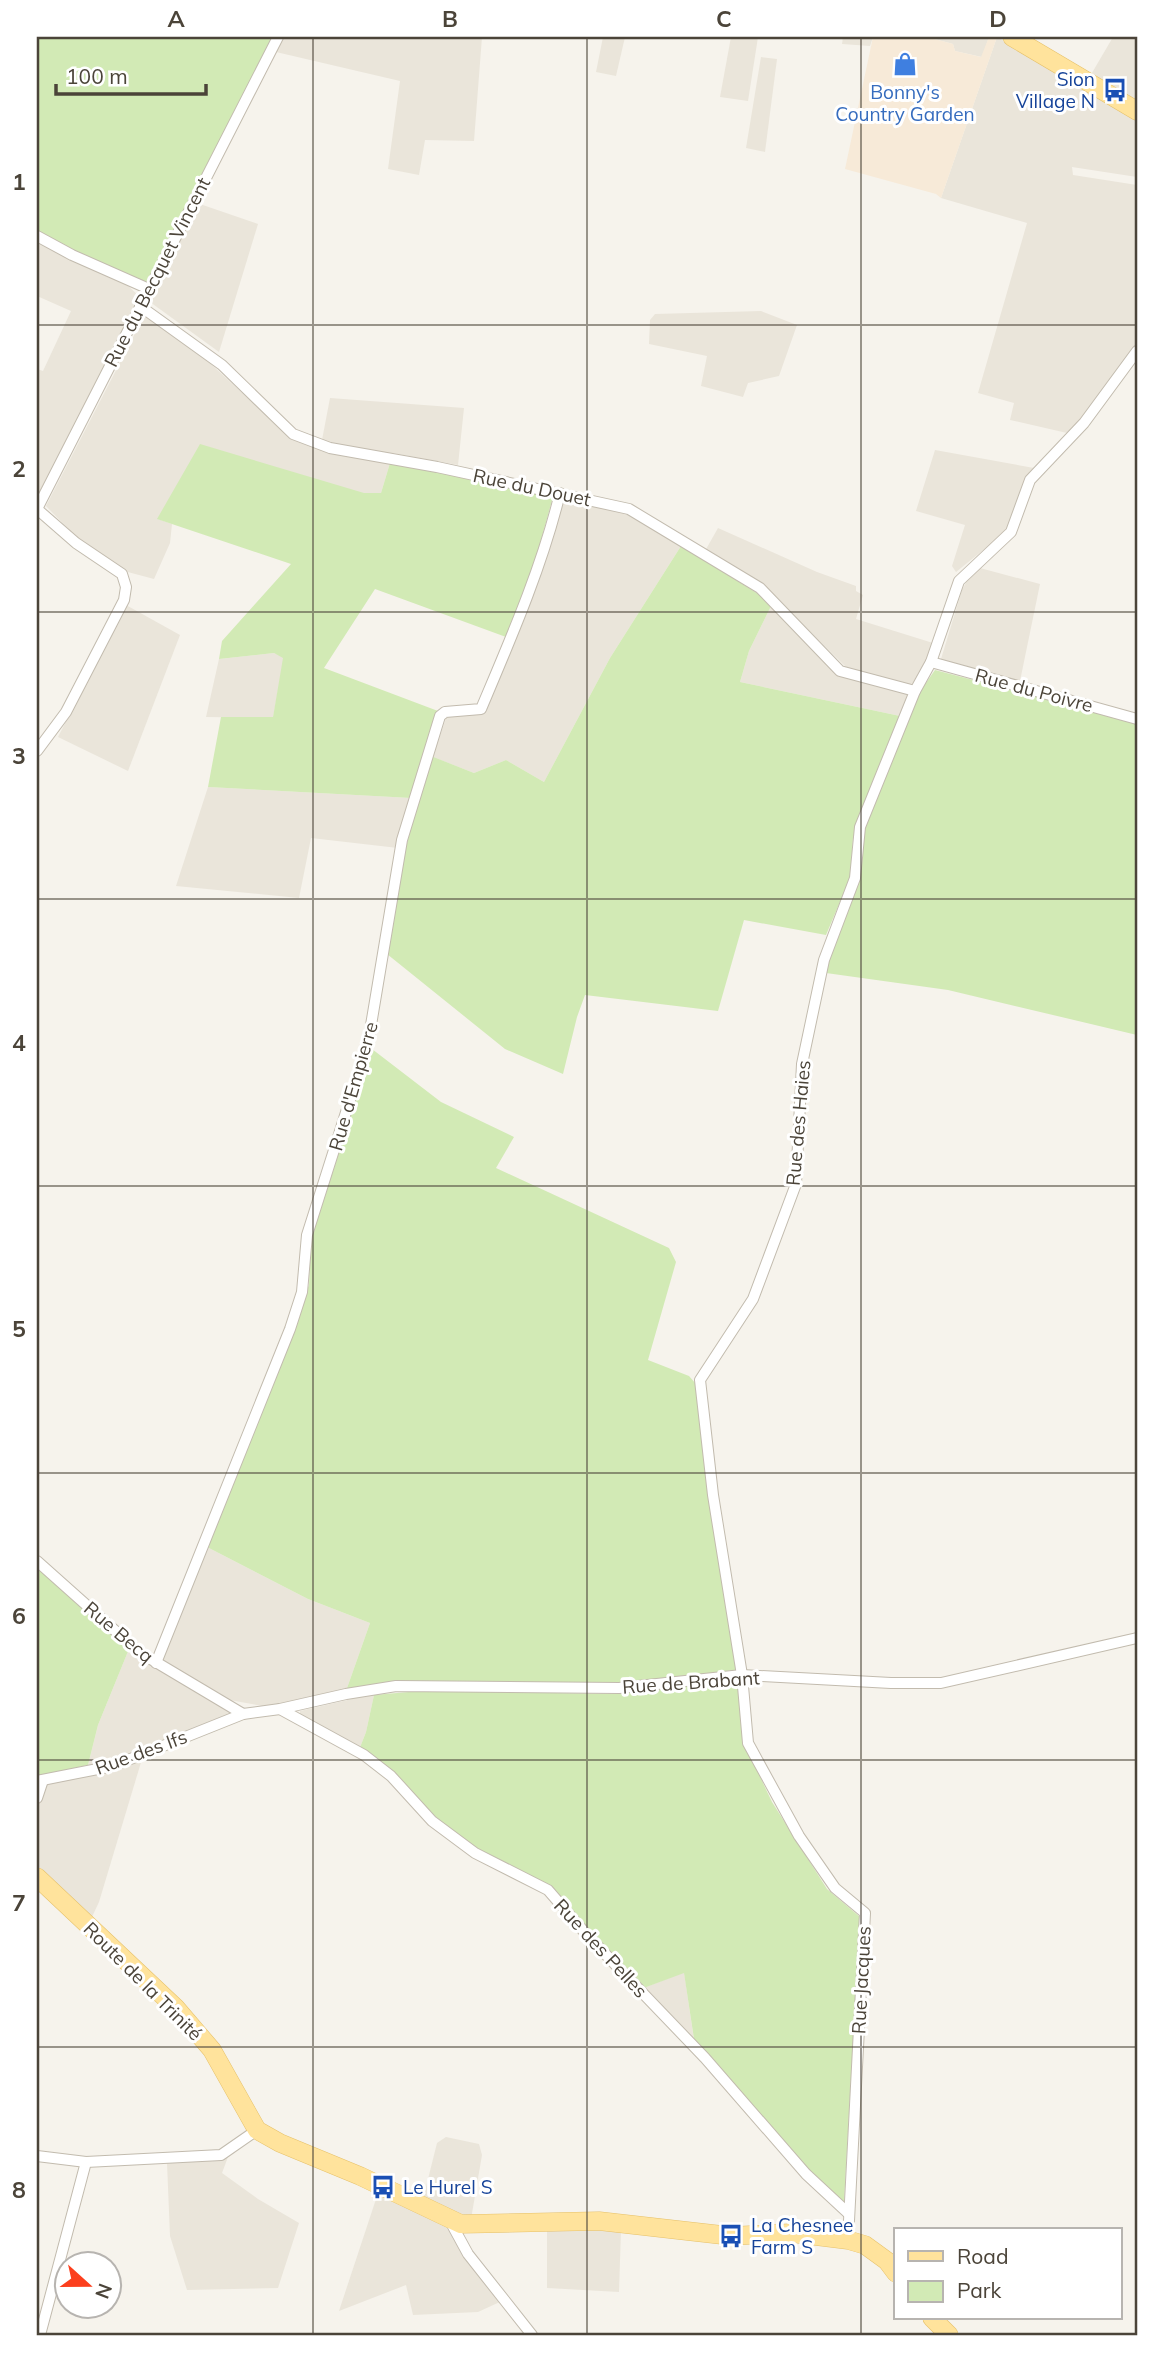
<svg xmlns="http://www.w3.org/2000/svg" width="1174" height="2372" font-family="Mulish,sans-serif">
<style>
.residential{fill:#eae5da}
.commercial{fill:#f7ead8}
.green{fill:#d2eab5}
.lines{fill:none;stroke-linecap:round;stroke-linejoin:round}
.street-casing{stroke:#c2bbae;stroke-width:12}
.primary-casing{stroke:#e6c16a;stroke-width:19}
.street{stroke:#fff;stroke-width:10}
.primary{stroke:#ffe39c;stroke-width:18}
.grid{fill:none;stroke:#4b4439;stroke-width:2;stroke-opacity:0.55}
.labels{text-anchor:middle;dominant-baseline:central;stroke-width:6;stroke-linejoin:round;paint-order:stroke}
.transit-label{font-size:19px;fill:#164399;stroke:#fff;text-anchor:start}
.shop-label{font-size:19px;fill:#366cbe;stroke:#fff}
.street-label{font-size:19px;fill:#4b4439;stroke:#fff}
.neatline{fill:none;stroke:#4b4439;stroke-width:2.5}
.grid-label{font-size:23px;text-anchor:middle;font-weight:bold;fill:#4b4439}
</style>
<rect width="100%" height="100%" fill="#f6f3ec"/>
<g class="residential">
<path d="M282 37H482L474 141 425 140 419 175 388 169 400 81 276 52Z"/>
<path d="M603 37H625L616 76 596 72Z"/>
<path d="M731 37H758L748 101 720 97Z"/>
<path d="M843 37H873L870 46 842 44Z"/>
<path d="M927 37H989L982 57 955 51 953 44Z"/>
<path d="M997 37 1137 118V177L1072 167 1073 175 1137 185V343L1082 420 1067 433 1010 420 1014 403 978 393 1027 223 941 198Z"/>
<path d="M1113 37H1137V106L1089 78Z"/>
<path d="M761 57 777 59 765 152 746 148Z"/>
<path d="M197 203 258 224 219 352 150 302Z"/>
<path d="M37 240 125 283 140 297 138 306 37 498V369L43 371 71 311 37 296Z"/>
<path d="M761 311 797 325 779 376 748 383 743 397 701 386 707 356 649 344 650 320 655 314Z"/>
<path d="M145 314 199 353 291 438 322 440 330 398 464 408 458 465 393 453 381 493H364L158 519 172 524 170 543 154 579 124 571 82 543 46 506Z"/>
<path d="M935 450 1034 468 1026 478 1008 530 956 572 952 566 965 525 916 511Z"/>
<path d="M564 498 628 513 681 546 610 658 544 782 506 760 474 773 433 757 447 715 483 712Z"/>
<path d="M718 528 817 572 856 586V591L863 595 856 619 933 643 920 679 915 683 905 685 846 667 761 584 705 551Z"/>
<path d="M980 568 1040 584 1020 681 945 663 941 659 962 590 968 579Z"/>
<path d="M126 605 180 635 128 771 58 737Z"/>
<path d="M771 606 825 663 908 693 900 716 740 682 749 651Z"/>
<path d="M274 653 284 657 273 718 206 717 219 659Z"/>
<path d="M208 787 411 798 398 848 311 838 299 898 176 886Z"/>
<path d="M207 1547 308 1599 370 1623 346 1691 268 1707 224 1699 161 1662Z"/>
<path d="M129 1649 229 1709V1714L117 1759 88 1765 98 1725Z"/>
<path d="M369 1695H374L366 1732 359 1750 300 1718V1711Z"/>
<path d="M142 1759 99 1902 91 1919 37 1868V1784Z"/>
<path d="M684 1972 694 2040 641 1989Z"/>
<path d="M446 2137 479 2144 482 2155 471 2219 423 2199 437 2143Z"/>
<path d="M228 2157 222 2173 258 2199 299 2223 278 2288 187 2290 170 2236 167 2163Z"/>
<path d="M379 2190 437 2218 457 2239 502 2301 478 2312 413 2315 406 2285 339 2311Z"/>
<path d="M547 2228 621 2230 619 2292 547 2288Z"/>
</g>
<path class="commercial" d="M873 37H927L953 44 955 51 981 57 989 37H997L941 198 936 194 845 169Z"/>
<g class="green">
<path d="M37 37H272L261 63 147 282 87 259 37 232Z"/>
<path d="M200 444 364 493H381L390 463 445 472 553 497 536 558 506 637 375 589 324 668 438 711 411 798 208 787 221 717H273L283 658 274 653 219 659 222 641 291 564 157 519Z"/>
<path d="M681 546 760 595 771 606 749 651 740 682 900 716 853 838 850 878 826 935 744 920 718 1011 585 995 577 1017 563 1074 505 1049 387 954C396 887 410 821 431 756L474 773 506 760 544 782 610 658Z"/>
<path d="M935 670 1137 723V1035L948 990 826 973 869 815 916 697Z"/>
<path d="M372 1049 441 1102 514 1137 496 1168 669 1248 676 1262 648 1360 689 1376 696 1384 737 1667 735 1670 638 1682 589 1685 416 1681 346 1691 370 1623 308 1599 207 1547 309 1285 311 1240Z"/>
<path d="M37 1566 129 1649 98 1725 88 1765 37 1776Z"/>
<path d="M737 1681 745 1745 772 1802 827 1889 860 1917 844 2203 822 2184 694 2039 684 1973 641 1989 552 1890 481 1852 442 1823 381 1762 359 1750 366 1732 374 1695 420 1691 617 1694Z"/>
</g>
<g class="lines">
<g class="street-casing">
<g id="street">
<path d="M37 236 72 255 149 289"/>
<path d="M140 306 222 365 293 434 330 448 437 467 629 509 760 588 840 671 915 691"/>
<path d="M37 509 278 37"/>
<path d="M37 509 76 543 122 574 126 587 124 600 66 712 37 751"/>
<path d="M931 662 1137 719"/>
<path d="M37 1561 139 1652 243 1714"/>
<path d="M156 1663 290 1329 302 1292 307 1235 368 1043 402 840 440 716 445 712 481 709C511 638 542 567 560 493"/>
<path d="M280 1709 364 1755 391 1776 432 1821 475 1853 548 1890 587 1935 705 2058 806 2174 848 2213"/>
<path d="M37 1781 113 1766 243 1714 280 1709 346 1694 396 1686 619 1688 742 1675 891 1683H941L1137 1638"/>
<path d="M37 1798 43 1780"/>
<path d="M37 2156 86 2162 221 2155 257 2130"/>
<path d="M450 2221 468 2254 532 2335"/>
<path d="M848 2240 865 1913 835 1888 799 1836 748 1743 742 1675 713 1495 700 1380 753 1299 796 1184 802 1064 824 960 855 878 860 827 915 691 931 662 959 581 1011 532 1030 480 1084 423 1137 351"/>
<path d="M40 2335 86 2162"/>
</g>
</g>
<g class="primary-casing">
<g id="primary">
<path d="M1012 37 1137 111"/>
<path d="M37 1877 176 2008 212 2050 257 2130 280 2143 360 2176 461 2224 599 2221 731 2236 791 2233 848 2240 865 2245 887 2261 896 2273"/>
<path d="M932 2318 949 2335"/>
</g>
</g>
<use href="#street" class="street"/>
<use href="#primary" class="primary"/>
</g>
<path class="grid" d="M313 37V2335M587 37V2335M861 37V2335M37 325H1137M37 612H1137M37 899H1137M37 1186H1137M37 1473H1137M37 1760H1137M37 2047H1137"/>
<defs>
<g id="shop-bare" transform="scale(1.89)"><path d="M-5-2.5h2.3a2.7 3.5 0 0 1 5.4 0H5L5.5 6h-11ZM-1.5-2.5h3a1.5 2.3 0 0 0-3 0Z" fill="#3f7fe0" stroke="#fff" stroke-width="2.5" paint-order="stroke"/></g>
<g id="bus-bare" transform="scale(1.89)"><path d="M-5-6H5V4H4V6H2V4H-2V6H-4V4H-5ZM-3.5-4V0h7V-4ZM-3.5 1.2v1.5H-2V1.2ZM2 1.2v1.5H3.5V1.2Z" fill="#1a4fb4" stroke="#fff" stroke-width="2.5" paint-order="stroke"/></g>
</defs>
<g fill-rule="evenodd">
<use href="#shop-bare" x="905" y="64"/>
<use href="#bus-bare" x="1115" y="90"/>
<use href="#bus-bare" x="383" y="2187"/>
<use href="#bus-bare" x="731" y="2236"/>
</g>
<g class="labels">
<g class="transit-label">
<text x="1095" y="79" text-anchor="end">Sion<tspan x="1095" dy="22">Village N</tspan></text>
<text x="403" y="2187">Le Hurel S</text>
<text x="751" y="2225">La Chesnee<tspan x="751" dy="22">Farm S</tspan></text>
</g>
<g class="shop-label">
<text x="905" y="92">Bonny's<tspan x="905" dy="22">Country Garden</tspan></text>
</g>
<g class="street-label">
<text transform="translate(157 272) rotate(-63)">Rue du Becquet Vincent</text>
<text transform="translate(532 487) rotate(12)">Rue du Douet</text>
<text transform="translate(1034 690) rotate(15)">Rue du Poivre</text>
<text transform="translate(353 1086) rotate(-74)">Rue d'Empierre</text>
<text transform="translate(798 1123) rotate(-85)">Rue des Haies</text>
<text transform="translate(119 1632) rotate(40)">Rue Becq</text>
<text transform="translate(691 1682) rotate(-4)">Rue de Brabant</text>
<text transform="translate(141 1752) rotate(-20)">Rue des Ifs</text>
<text transform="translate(601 1948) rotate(47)">Rue des Pelles</text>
<text transform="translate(861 1980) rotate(-87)">Rue Jacques</text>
<text transform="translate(143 1981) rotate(45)">Route de la Trinité</text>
</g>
</g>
<rect width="1174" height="2372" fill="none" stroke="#ffffff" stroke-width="77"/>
<rect x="894" y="2228" width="228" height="91" fill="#ffffff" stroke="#b7b4b0" stroke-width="2"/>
<rect x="908" y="2251" width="35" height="10" fill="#ffe39c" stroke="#b7b4b0" stroke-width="2"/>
<text x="957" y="2264" font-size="21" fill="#4b4439">Road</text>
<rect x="908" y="2281" width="35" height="21" fill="#d2eab5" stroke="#b7b4b0" stroke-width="2"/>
<text x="957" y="2298" font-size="21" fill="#4b4439">Park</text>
<g transform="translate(88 2285) rotate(111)"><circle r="33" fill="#ffffff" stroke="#b7b4b0" stroke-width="2"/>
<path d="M0-5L12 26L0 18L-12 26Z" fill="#fc3f1d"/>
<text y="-10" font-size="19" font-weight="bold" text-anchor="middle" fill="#4b4439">N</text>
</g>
<path d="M56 84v10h150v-10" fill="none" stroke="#4b4439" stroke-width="3.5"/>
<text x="66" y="84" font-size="21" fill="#4b4439" stroke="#ffffff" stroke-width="5" paint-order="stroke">100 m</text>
<rect x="38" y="38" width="1098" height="2296" class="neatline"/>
<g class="grid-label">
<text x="176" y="27">A</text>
<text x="450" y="27">B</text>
<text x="724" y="27">C</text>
<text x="998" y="27">D</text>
<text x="19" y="190">1</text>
<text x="19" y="477">2</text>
<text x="19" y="764">3</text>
<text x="19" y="1051">4</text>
<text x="19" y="1337">5</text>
<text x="19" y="1624">6</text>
<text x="19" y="1911">7</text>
<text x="19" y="2198">8</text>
</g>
</svg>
